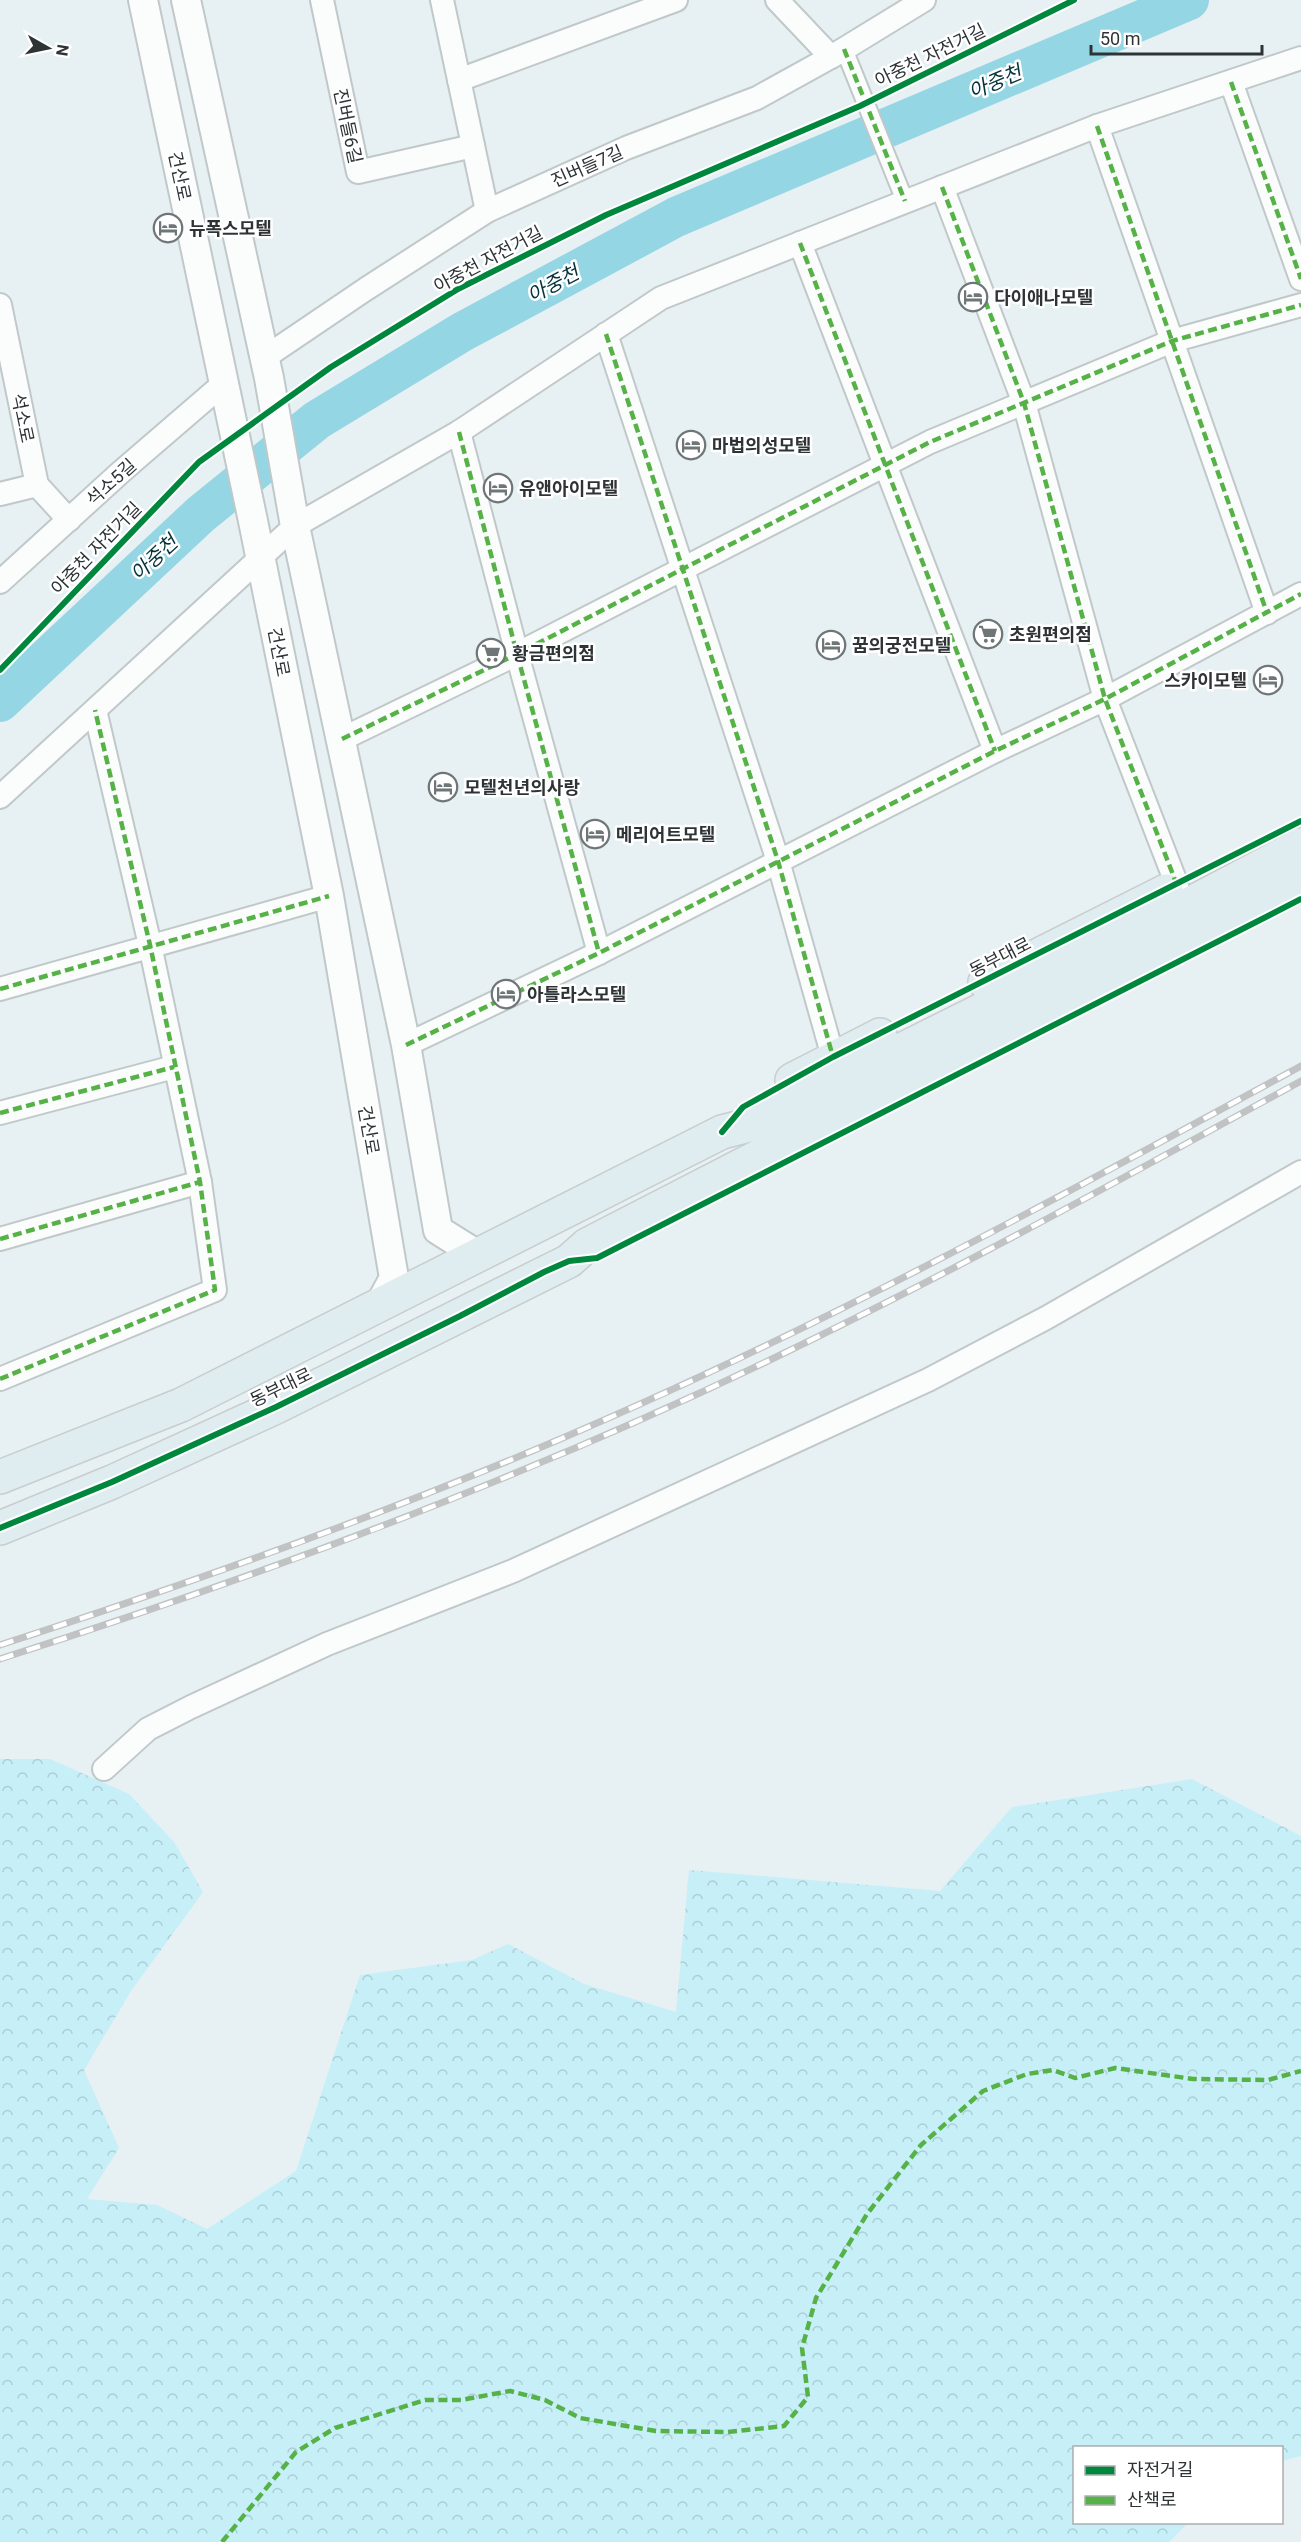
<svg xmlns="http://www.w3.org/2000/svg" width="1301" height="2542" font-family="Roboto,'Noto Sans KR',sans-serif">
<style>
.forest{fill:url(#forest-crowns)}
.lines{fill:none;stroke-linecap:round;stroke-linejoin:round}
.river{stroke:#94d6e4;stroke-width:40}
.pedestrian-casing{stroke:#c1c8c9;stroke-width:20}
.minor-casing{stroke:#c1c8c9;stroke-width:26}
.tertiary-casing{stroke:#c1c8c9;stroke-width:32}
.primary-casing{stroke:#c8cdce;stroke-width:36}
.pedestrian{stroke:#fbfdfd;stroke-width:16}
.minor{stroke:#fbfdfd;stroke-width:22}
.tertiary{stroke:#fbfdfd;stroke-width:28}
.primary{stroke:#e0edf0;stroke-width:33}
.rail-casing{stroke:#c0c2c3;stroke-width:7}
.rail{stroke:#fff;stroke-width:4.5;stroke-dasharray:14;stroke-linecap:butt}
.quiet{stroke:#56b246;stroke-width:4.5;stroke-dasharray:9 4.5;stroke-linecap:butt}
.cycleway-casing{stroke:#fff;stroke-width:10}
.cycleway{stroke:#00873e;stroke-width:6}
.labels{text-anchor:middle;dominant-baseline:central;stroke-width:5;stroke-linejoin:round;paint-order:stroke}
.street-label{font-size:18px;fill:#2e3436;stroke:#fff}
.poi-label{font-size:18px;font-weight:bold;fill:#2e3436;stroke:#fff;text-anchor:start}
.water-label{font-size:20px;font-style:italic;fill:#05333b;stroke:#fff}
</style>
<defs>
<pattern id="forest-crowns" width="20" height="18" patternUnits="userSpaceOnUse" patternTransform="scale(1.5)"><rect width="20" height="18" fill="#c7eff8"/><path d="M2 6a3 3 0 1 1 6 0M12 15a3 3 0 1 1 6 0" fill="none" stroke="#abced5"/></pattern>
</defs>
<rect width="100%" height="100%" fill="#e7f0f2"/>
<path class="forest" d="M0 1759H50L129 1794 174 1842 203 1892 131 1991 84 2070 119 2148 87 2199 157 2205 207 2229 296 2171 360 1975 472 1960 508 1944 584 1984 676 2012 689 1870 940 1891 1012 1807 1192 1779 1301 1836V2456L1282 2461V2448H1074V2522L1188 2523 1169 2542H0Z"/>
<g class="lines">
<path class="river" d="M0 702 201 514 317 420 462 332 676 217 1189 0"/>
<g class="pedestrian-casing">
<path id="pedestrian" d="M844 49 905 201"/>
</g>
<g class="minor-casing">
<g id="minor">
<path d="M322 0 358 172 473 146"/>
<path d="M442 0 487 211"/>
<path d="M777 0 831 57"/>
<path d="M459 80 676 0"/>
<path d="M1231 82 1301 279"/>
<path d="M1097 126 1267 613"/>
<path d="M942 187 1024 403 1105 699 1177 885"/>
<path d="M800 243 995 751"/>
<path d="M0 305 37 485 69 520"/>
<path d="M606 334 778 861 833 1057"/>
<path d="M264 358 366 289 487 211 626 148 757 98 831 57 924 0"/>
<path d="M459 432 517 654 599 953"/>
<path d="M0 494 37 485"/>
<path d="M0 582 122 471 223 384"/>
<path d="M342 739 517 654 930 442 1172 341 1301 305"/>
<path d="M0 797 295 526 459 432 661 298 1097 126 1301 58"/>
<path d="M0 989 329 896"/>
<path d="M406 1045 599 953 995 751 1105 699 1301 594"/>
<path d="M0 1113 174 1067"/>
<path d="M0 1239 200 1182"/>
<path d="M0 1379 215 1290 200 1182 150 945 95 710"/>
<path d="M104 1769 148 1729 191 1707 327 1644 513 1571 928 1380 1046 1318 1301 1172"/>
</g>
</g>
<g class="tertiary-casing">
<g id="tertiary">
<path d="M143 0 253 521 329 896 394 1278 380 1304"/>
<path d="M186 0 269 378 295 526 406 1045 438 1230 478 1255"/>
</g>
</g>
<g class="primary-casing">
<g id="primary">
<path d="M985 982 1166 891"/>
<path d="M792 1080 880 1035"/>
<path d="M0 1477 181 1405 722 1132 753 1124 1110 946 1301 845"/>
<path d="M0 1528 112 1482 276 1407 569 1261 587 1245 1301 877"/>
</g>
</g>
<use href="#pedestrian" class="pedestrian"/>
<use href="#minor" class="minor"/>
<use href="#tertiary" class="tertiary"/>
<use href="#primary" class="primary"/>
<g class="rail-casing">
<g id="rail">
<path d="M0 1645C191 1583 381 1516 565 1437 818 1329 1060 1197 1301 1066"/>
<path d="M0 1659C264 1575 525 1478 774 1358 953 1272 1127 1176 1301 1081"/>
</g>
</g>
<use href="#rail" class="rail"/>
<g class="quiet">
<path d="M844 49 905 201"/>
<path d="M1231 82 1301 279"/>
<path d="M1097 126 1267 613"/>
<path d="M942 187 1024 403 1105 699 1177 885"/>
<path d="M800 243 995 751"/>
<path d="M606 334 778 861 833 1057"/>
<path d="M459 432 517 654 599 953"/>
<path d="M342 739 517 654 930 442 1172 341 1301 305"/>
<path d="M0 989 329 896"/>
<path d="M406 1045 599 953 995 751 1105 699 1301 594"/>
<path d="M0 1113 174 1067"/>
<path d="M0 1239 200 1182"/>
<path d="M0 1379 215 1290 200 1182 150 945 95 710"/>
<path d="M222 2542 296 2452 335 2428 425 2400H461L510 2391 545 2400 580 2418 656 2431 728 2432 784 2426 808 2397 802 2348 816 2298 867 2214 921 2145 983 2091 1027 2074 1053 2070 1075 2078 1115 2068 1193 2079 1268 2080 1301 2071"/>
</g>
<g class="cycleway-casing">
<g id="cycleway">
<path d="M0 670 199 462 331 367 458 289 606 215 860 106 1074 0"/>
<path d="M722 1132 743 1107 833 1057 1301 821"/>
<path d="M0 1528 112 1482 276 1407 460 1316 544 1272 569 1261 597 1258 1301 899"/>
</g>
</g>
<use href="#cycleway" class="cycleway"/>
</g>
<defs>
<g id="hotel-ring" transform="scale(1.5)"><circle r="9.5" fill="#fff" stroke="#6f7678" stroke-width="1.5"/><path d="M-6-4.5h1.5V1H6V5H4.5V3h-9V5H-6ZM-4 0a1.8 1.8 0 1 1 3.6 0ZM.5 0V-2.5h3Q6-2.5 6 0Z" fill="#6f7678"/></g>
<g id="supermarket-ring" transform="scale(1.5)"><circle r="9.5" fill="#fff" stroke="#6f7678" stroke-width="1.5"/><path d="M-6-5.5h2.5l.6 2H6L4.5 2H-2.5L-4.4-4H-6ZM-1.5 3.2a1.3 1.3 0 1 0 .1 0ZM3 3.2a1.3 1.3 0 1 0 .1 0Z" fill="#6f7678"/></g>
</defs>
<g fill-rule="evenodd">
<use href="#hotel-ring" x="168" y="228"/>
<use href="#hotel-ring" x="973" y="297"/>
<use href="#hotel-ring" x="691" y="445"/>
<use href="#hotel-ring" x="498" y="488"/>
<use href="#supermarket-ring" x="988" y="634"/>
<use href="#hotel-ring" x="831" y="645"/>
<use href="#supermarket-ring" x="491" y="653"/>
<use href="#hotel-ring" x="1268" y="680"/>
<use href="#hotel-ring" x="443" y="787"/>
<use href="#hotel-ring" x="595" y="834"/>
<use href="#hotel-ring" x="506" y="994"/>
</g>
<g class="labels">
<g class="street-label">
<text transform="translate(930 55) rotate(-26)">아중천 자전거길</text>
<text transform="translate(348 126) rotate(78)">진버들6길</text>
<text transform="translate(587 166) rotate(-24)">진버들7길</text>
<text transform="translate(180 176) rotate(78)">건산로</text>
<text transform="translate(488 259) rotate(-28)">아중천 자전거길</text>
<text transform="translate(23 418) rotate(78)">석소로</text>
<text transform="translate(111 482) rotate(-42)">석소5길</text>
<text transform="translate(96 548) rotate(-46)">아중천 자전거길</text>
<text transform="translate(279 652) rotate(79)">건산로</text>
<text transform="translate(1000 957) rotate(-27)">동부대로</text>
<text transform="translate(369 1130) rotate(80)">건산로</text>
<text transform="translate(281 1387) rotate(-26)">동부대로</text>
</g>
<g class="poi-label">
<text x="189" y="228">뉴폭스모텔</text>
<text x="994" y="297">다이애나모텔</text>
<text x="712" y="445">마법의성모텔</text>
<text x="519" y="488">유앤아이모텔</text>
<text x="1009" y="634">초원편의점</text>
<text x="852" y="645">꿈의궁전모텔</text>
<text x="512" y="653">황금편의점</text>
<text x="1247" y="680" text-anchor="end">스카이모텔</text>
<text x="464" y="787">모텔천년의사랑</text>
<text x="616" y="834">메리어트모텔</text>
<text x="527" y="994">아틀라스모텔</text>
</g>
<g class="water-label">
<text transform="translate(995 82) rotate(-23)">아중천</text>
<text transform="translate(553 284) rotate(-28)">아중천</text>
<text transform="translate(154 558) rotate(-43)">아중천</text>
</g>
</g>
<rect x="1073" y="2446" width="210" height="78" fill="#ffffff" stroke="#abaeaf" stroke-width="1.5"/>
<rect x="1085" y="2466" width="30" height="9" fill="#00873e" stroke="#abaeaf" stroke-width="1.5"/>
<text x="1127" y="2476" font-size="18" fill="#2e3436">자전거길</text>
<rect x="1085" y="2496" width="30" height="9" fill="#56b246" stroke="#abaeaf" stroke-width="1.5"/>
<text x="1127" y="2506" font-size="18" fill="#2e3436">산책로</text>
<g transform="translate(48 48) rotate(99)" stroke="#ffffff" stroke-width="4.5" paint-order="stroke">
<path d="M0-4.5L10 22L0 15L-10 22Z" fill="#2e3436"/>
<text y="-9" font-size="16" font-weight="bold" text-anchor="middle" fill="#2e3436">N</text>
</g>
<path d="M1091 45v9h171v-9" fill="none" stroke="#2e3436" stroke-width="3"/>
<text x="1100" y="45" font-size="18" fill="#2e3436" stroke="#ffffff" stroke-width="4.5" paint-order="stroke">50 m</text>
</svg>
